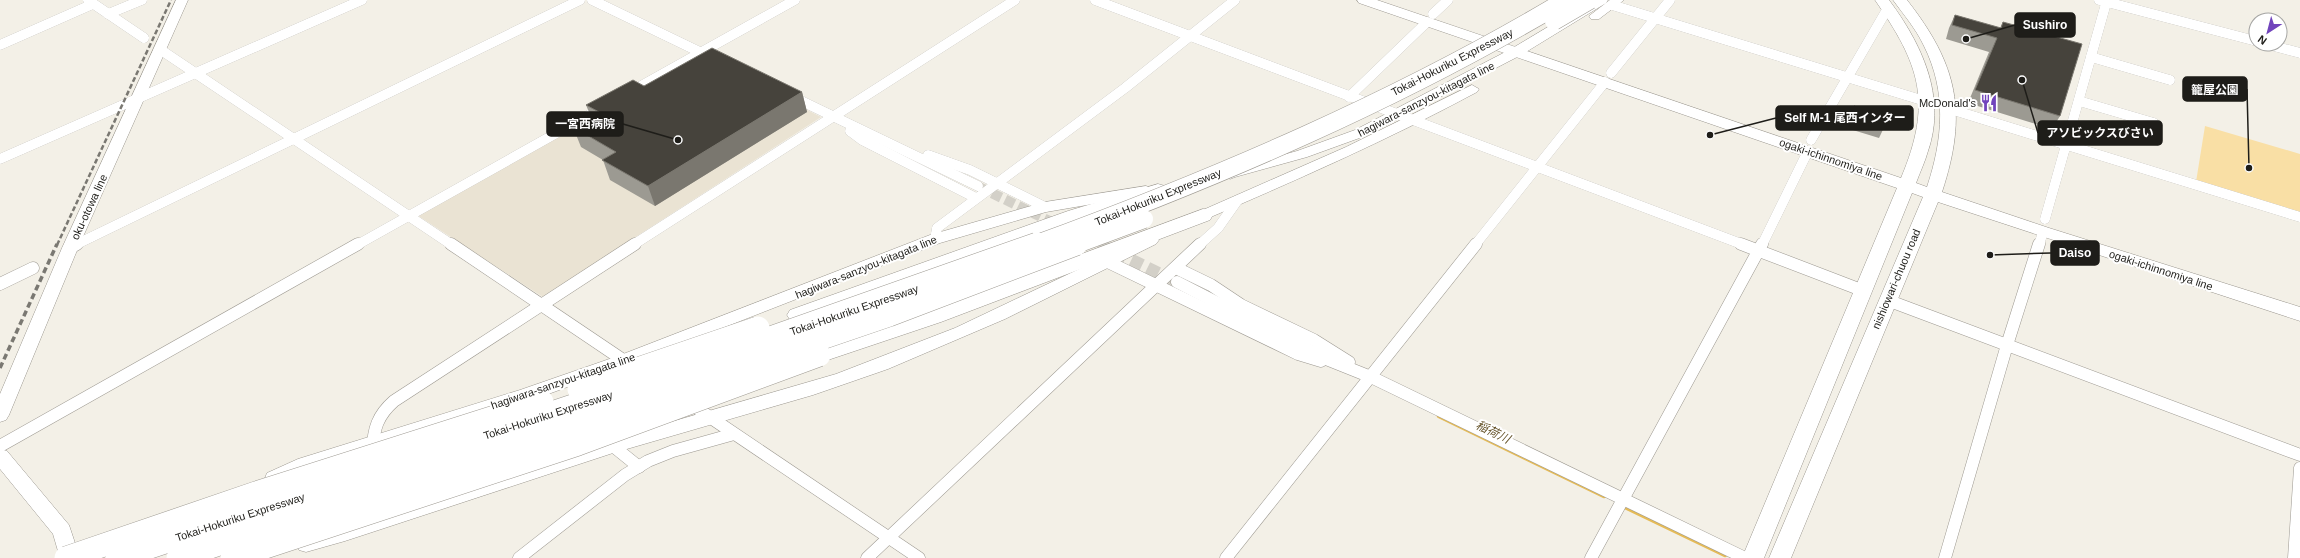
<svg xmlns="http://www.w3.org/2000/svg" width="2300" height="558" font-family="Helvetica,'Noto Sans JP',sans-serif">
<style>
.built{fill:#eae3d3}
.green{fill:#f9dfa5}
.lines{fill:none;stroke-linecap:round;stroke-linejoin:round}
.stream{stroke:#e5bb57;stroke-width:4.5}
.minor-tunnel-far1{stroke:#d3d0c8;stroke-width:10;stroke-dasharray:10 4.5;stroke-linecap:butt}
.minor-tunnel{stroke:#d3d0c8;stroke-width:12;stroke-dasharray:12 6;stroke-linecap:butt}
.minor-far1-casing{stroke:#9c9890;stroke-width:10}
.minor-casing{stroke:#9c9890;stroke-width:13}
.secondary-casing{stroke:#9c9890;stroke-width:1}
.primary-casing{stroke:#9c9890;stroke-width:1}
.motorway-casing{stroke:#9c9890;stroke-width:1}
.minor-far1{stroke:#fff;stroke-width:10}
.minor{stroke:#fff;stroke-width:12}
.secondary{fill:#fff;fill-rule:evenodd}
.primary{fill:#fff;fill-rule:evenodd}
.motorway{fill:#fff;fill-rule:evenodd}
.rail-far1{stroke:#7a7872;stroke-width:2.5;stroke-dasharray:5 2.5;stroke-linecap:butt}
.rail{stroke:#7a7872;stroke-width:3.5;stroke-dasharray:6 3.5;stroke-linecap:butt}
.motorway-bridge-far1-casing{stroke:#9c9890;stroke-width:19;stroke-linecap:butt}
.motorway-bridge-casing{stroke:#9c9890;stroke-width:24;stroke-linecap:butt}
.motorway-bridge-far1{stroke:#fff;stroke-width:18}
.motorway-bridge{stroke:#fff;stroke-width:23}
.wall{fill:#9c9a92}
.shaded-wall{fill:#7a776f}
.building{fill:#46433c;stroke:#7a776f}
.labels{text-anchor:middle;dominant-baseline:central;stroke-width:4;stroke-linejoin:round;paint-order:stroke}
.street-label{font-size:11px;fill:#1e1d19;stroke:#fff}
.poi-label{font-size:11px;fill:#1e1d19;stroke:#fff;text-anchor:end}
.water-label{font-size:12px;font-style:italic;fill:#65532a;stroke:#fff}
.leader{fill:none;stroke:#1e1d19;stroke-width:1.5}
.callout-dot{fill:#1e1d19;stroke:#fff;stroke-width:1.5}
.callout{fill:#1e1d19;stroke:#1e1d19;stroke-width:1.5}
.callout-label{font-size:12px;text-anchor:middle;font-weight:bold;fill:#fff}
</style>
<rect width="100%" height="100%" fill="#f3f0e7"/>
<path class="built" d="M700 56 821 117 543 297 417 215Z"/>
<path class="green" d="M2205 126 2300 154V215L2196 182Z"/>
<g class="lines">
<g class="stream">
<path d="M1439 416 1604 496"/>
<path d="M1625 507 1725 555"/>
</g>
<g class="minor-tunnel-far1">
<path d="M979 187 1058 225"/>
<path d="M1088 239 1101 245"/>
</g>
<path class="minor-tunnel" d="M1099 244 1173 280"/>
<g class="minor-far1-casing">
<g id="minor-far1">
<path d="M88 0 144 38"/>
<path d="M592 0 704 54"/>
<path d="M1095 0 1744 245"/>
<path d="M2099 0 2256 41"/>
<path d="M1612 5 1928 102"/>
<path d="M108 14 142 0"/>
<path d="M1433 14 1448 0"/>
<path d="M2266 44 2300 53"/>
<path d="M0 45 93 4"/>
<path d="M161 50 452 245"/>
<path d="M2091 57 2170 80"/>
<path d="M1611 73 1670 0"/>
<path d="M630 92 795 0"/>
<path d="M791 96 978 186"/>
<path d="M1349 97 1427 22"/>
<path d="M2079 101 2154 123"/>
<path d="M1950 109 2300 217"/>
<path d="M850 131 862 140 976 198"/>
<path d="M1811 140 1885 13H1892"/>
<path d="M928 155 970 170 1045 207"/>
<path d="M0 159 362 0"/>
<path d="M2045 219 2107 0"/>
<path d="M935 239 937 228 1125 88 1235 0"/>
<path d="M75 245 580 0"/>
<path d="M357 245 603 107"/>
<path d="M633 245 1015 0"/>
<path d="M1199 245 1218 228 1237 201"/>
<path d="M1475 245 1605 82"/>
<path d="M1762 245 1808 151"/>
<path d="M2039 245 2043 232"/>
</g>
</g>
<g class="minor-casing">
<g id="minor">
<path d="M451 244 629 364"/>
<path d="M1741 244 1864 291"/>
<path d="M70 248 77 244"/>
<path d="M1108 262 1298 354 1321 361"/>
<path d="M1176 268 1211 285 1241 305 1314 340 1349 362"/>
<path d="M1177 282 1326 359 1371 377 1745 558"/>
<path d="M0 284 33 268"/>
<path d="M1887 300 2300 455"/>
<path d="M689 403 919 558"/>
<path d="M0 446 358 244"/>
<path d="M613 446 639 467"/>
<path d="M373 450C373 429 378 415 394 401L635 244"/>
<path d="M519 558 625 475 648 461 673 451 734 434"/>
<path d="M867 558 1200 244"/>
<path d="M1226 558 1476 244"/>
<path d="M1591 558 1762 244"/>
<path d="M1945 558 2007 345 2039 244"/>
<path d="M2294 558 2300 468"/>
</g>
</g>
<g class="secondary-casing">
<g id="secondary">
<path d="M176 0H188L78 248 9 415 6 420 0 422V394L62 248Z"/>
<path d="M1593 0H1608L1606 3 1610 0H1624L1599 19H1591L1589 16 1606 3 1521 55 1365 136 1307 157 1235 177 1230 179 1223 174 1225 171 1297 151 1355 130 1511 49Z"/>
<path d="M1472 85 1479 89 1477 92C1386 141 1292 182 1197 223H1187L1184 220 1187 217 1346 147Z"/>
<path d="M1146 186 1151 188 1153 191 1151 194 1046 212 940 243 630 364 532 400 311 469 274 485 267 483 265 478 267 473 298 459 520 390 618 356 930 235 1045 202Z"/>
<path d="M1151 235 1156 236 1159 240 1156 244 1005 319 888 369 813 395 613 453 345 541 306 552 299 550 296 544 299 538 306 536 422 502 612 439 836 374 955 328Z"/>
<path d="M0 449 7 451 69 525 80 558H60L53 534 0 469Z"/>
</g>
</g>
<g class="primary-casing">
<path id="primary" d="M1357 0H1377L1901 178C1933 102 1920 65 1875 0H1889C1921 43 1947 96 1928 151 1925 162 1920 172 1916 183L1927 187C1943 139 1947 92 1924 46 1916 29 1904 15 1893 0H1907C1958 65 1968 113 1942 192L2049 228 2300 307V321L1938 202 1791 558H1769L1923 197 1912 193 1764 558H1742L1897 188 1359 3Z"/>
</g>
<g class="motorway-casing">
<g id="motorway">
<path d="M1158 184 1165 186 1168 190 1165 194 1082 221 806 320 798 323 790 320 787 315 790 310 1068 211Z"/>
<path d="M1203 209 1210 210 1213 215 1210 220 941 322 819 363 811 361 808 355 811 349 925 312Z"/>
</g>
</g>
<use href="#minor-far1" class="minor-far1"/>
<use href="#minor" class="minor"/>
<use href="#secondary" class="secondary"/>
<use href="#primary" class="primary"/>
<use href="#motorway" class="motorway"/>
<path class="rail-far1" d="M57 245 171 0"/>
<path class="rail" d="M0 368 57 244"/>
<g class="motorway-bridge-far1-casing">
<g id="motorway-bridge-far1">
<path d="M1554 21 1590 0"/>
<path d="M1034 245C1217 178 1399 100 1566 0"/>
<path d="M1074 245 1144 219"/>
</g>
</g>
<g class="motorway-bridge-casing">
<g id="motorway-bridge">
<path d="M579 389 758 328"/>
<path d="M66 558 256 493 542 402"/>
<path d="M117 558 651 380 1037 244"/>
<path d="M178 558 889 315 1076 244"/>
<path d="M232 558 578 444 819 355"/>
</g>
</g>
<use href="#motorway-bridge-far1" class="motorway-bridge-far1"/>
<use href="#motorway-bridge" class="motorway-bridge"/>
</g>
<g class="wall">
<path d="M1955 15 2000 28 2003 22 2060 116 2052 129 1968 103 1989 52 1946 39 1949 28Z"/>
<path d="M644 86 802 92 807 112 655 206 610 180 603 160 581 147 573 127 591 117 586 105Z"/>
<path d="M1848 116 1889 117 1879 138 1843 127Z"/>
</g>
<path class="shaded-wall" d="M802 92 807 112 655 206 648 186Z"/>
<g class="building">
<path d="M1955 15 2001 28 2003 22 2082 44 2060 116 1975 90 1997 38 1952 25Z"/>
<path d="M712 48 802 92 648 186 602 160 616 152 573 127 599 112 586 105 633 80 644 86Z"/>
<path d="M1854 106 1889 117 1884 127 1848 116Z"/>
</g>
<defs>
<g id="restaurant-bare" transform="scale(1.38)"><path d="M-5-6h1v4h1v-4h1v4h1v-4h1v5L-1.5 .5V6h-2V.5L-5-1ZM5-6V6H3V1.5H1.5Q1.5-4 5-6Z" fill="#7144bc" stroke="#fff" stroke-width="2.5" paint-order="stroke"/></g>
</defs>
<g fill-rule="evenodd">
<use href="#restaurant-bare" x="1989" y="103"/>
</g>
<g class="labels">
<g class="street-label">
<text transform="translate(1452 62) rotate(-27)">Tokai-Hokuriku Expressway</text>
<text transform="translate(1426 99) rotate(-27)">hagiwara-sanzyou-kitagata line</text>
<text transform="translate(1831 159) rotate(19)">ogaki-ichinnomiya line</text>
<text transform="translate(1158 197) rotate(-22)">Tokai-Hokuriku Expressway</text>
<text transform="translate(89 207) rotate(-65)">oku-otowa line</text>
<text transform="translate(866 267) rotate(-22)">hagiwara-sanzyou-kitagata line</text>
<text transform="translate(2161 270) rotate(18)">ogaki-ichinnomiya line</text>
<text transform="translate(1896 279) rotate(-67)">nishiowari-chuou road</text>
<text transform="translate(854 310) rotate(-19)">Tokai-Hokuriku Expressway</text>
<text transform="translate(563 381) rotate(-19)">hagiwara-sanzyou-kitagata line</text>
<text transform="translate(548 415) rotate(-18)">Tokai-Hokuriku Expressway</text>
<text transform="translate(240 517) rotate(-18)">Tokai-Hokuriku Expressway</text>
</g>
<g class="poi-label">
<text x="1976" y="103">McDonald's</text>
</g>
<g class="water-label">
<text transform="translate(1493 432) rotate(26)">稲荷川</text>
</g>
</g>
<path class="leader" d="M1966 39L2015 25M2249 168L2247 89M1710 135L1776 118M678 140L623 124M2022 80L2038 133M1990 255L2051 253"/>
<g class="callout-dot">
<circle cx="1966" cy="39" r="4"/>
<circle cx="2249" cy="168" r="4"/>
<circle cx="1710" cy="135" r="4"/>
<circle cx="678" cy="140" r="4"/>
<circle cx="2022" cy="80" r="4"/>
<circle cx="1990" cy="255" r="4"/>
</g>
<g class="callout">
<rect x="2015" y="13" width="60" height="24" rx="4"/>
<rect x="2183" y="77" width="64" height="24" rx="4"/>
<rect x="1776" y="106" width="137" height="24" rx="4"/>
<rect x="547" y="112" width="76" height="24" rx="4"/>
<rect x="2038" y="121" width="124" height="24" rx="4"/>
<rect x="2051" y="241" width="48" height="24" rx="4"/>
</g>
<g class="callout-label">
<text x="2045" y="29">Sushiro</text>
<text x="2215" y="94">籠屋公園</text>
<text x="1845" y="122">Self M-1 尾西インター</text>
<text x="585" y="128">一宮西病院</text>
<text x="2100" y="137">アソビックスびさい</text>
<text x="2075" y="257">Daiso</text>
</g>
<g transform="translate(2268 32) rotate(216)"><circle r="19" fill="#ffffff" stroke="#a5a5a3"/>
<path d="M0-3L7 15L0 10L-7 15Z" fill="#7144bc"/>
<text y="-6" font-size="11" font-weight="bold" text-anchor="middle" fill="#1e1d19">N</text>
</g>
</svg>
